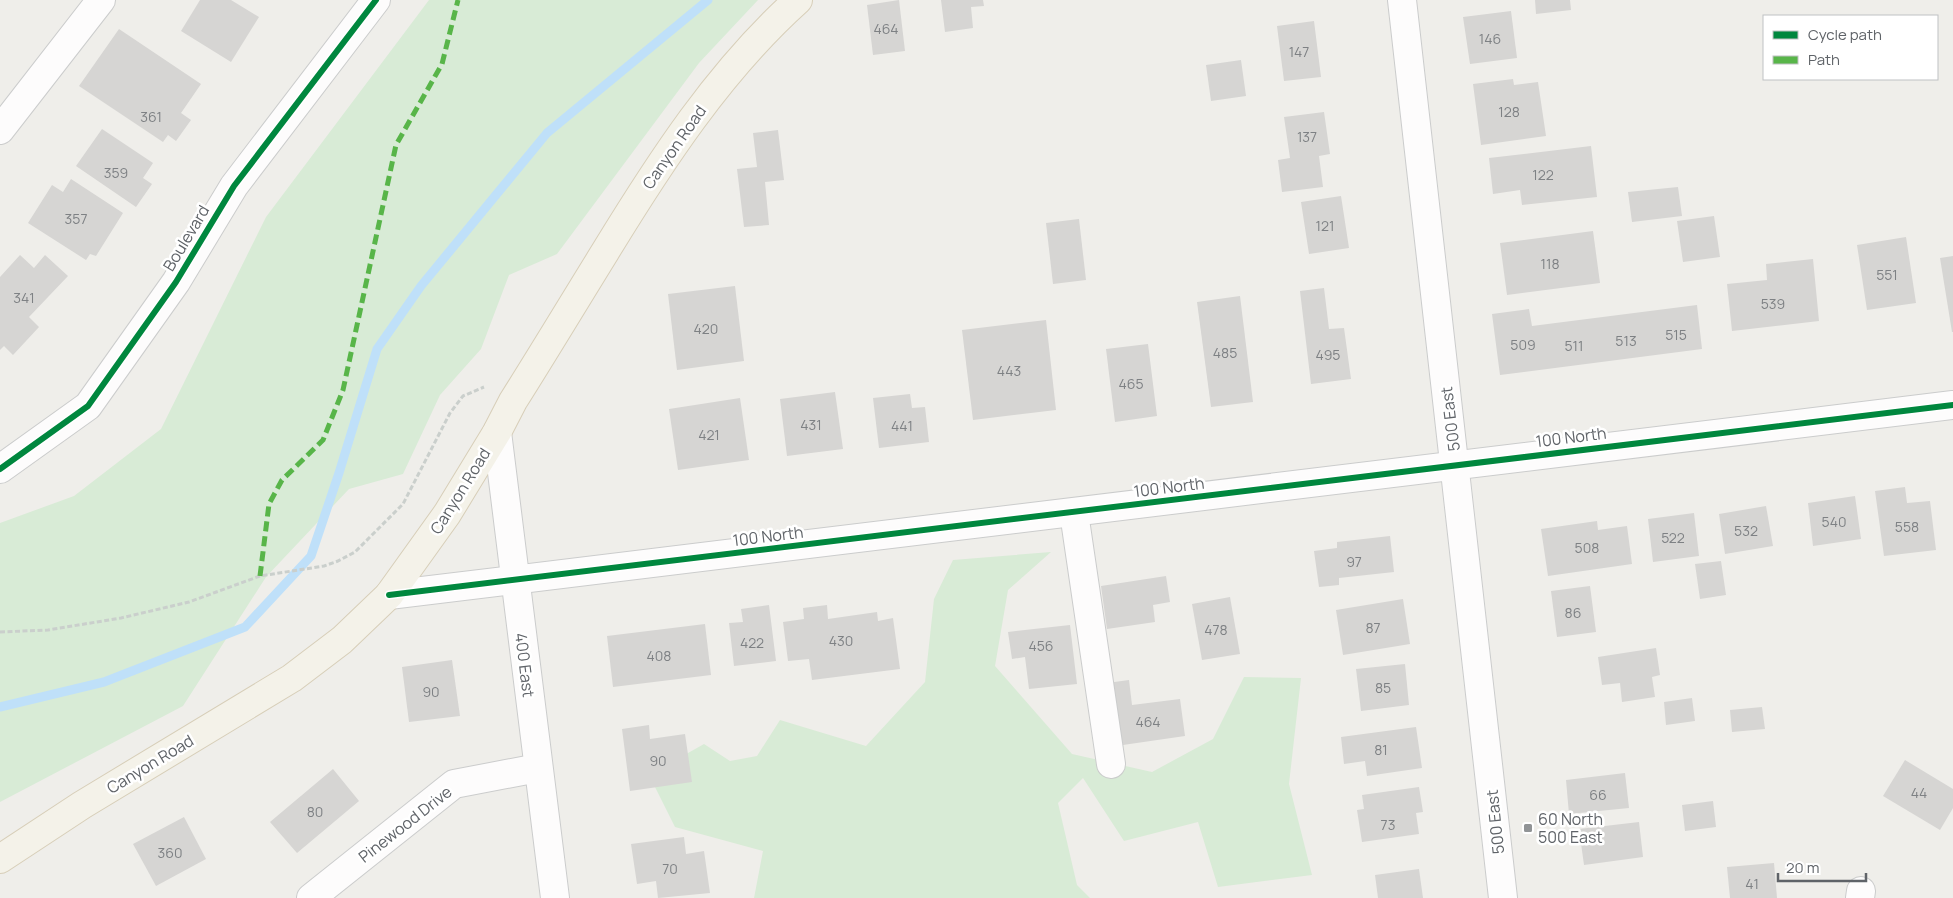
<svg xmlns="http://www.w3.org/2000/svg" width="1953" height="898" font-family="Manrope,sans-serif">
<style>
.green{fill:#d8ebd6}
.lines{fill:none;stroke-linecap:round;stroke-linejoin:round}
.stream{stroke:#bfe0f9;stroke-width:9}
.building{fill:#d6d5d3}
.minor-casing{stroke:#cbcccc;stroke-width:30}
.major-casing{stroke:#d7ceb8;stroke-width:30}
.path{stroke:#cacfcc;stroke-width:3;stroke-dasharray:5 2.5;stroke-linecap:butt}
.minor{stroke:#fdfcfc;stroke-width:28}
.major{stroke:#f4f2e9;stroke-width:28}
.quiet{stroke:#58b549;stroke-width:5;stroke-dasharray:10 5;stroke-linecap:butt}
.cycleway-casing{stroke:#fff;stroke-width:9}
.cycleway{stroke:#00873e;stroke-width:6}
.poi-dot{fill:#919496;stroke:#fff;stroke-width:2}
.labels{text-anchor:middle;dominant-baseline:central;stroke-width:5;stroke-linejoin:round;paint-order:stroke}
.number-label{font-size:14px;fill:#7e8184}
.street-label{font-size:16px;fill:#5f6368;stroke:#fff}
.poi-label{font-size:16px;fill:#5f6368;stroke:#fff;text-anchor:start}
</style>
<rect width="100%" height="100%" fill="#efeeea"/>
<g class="green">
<path d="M429 0H758L699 63 557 254 509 275 481 349 440 395 403 474 349 489 266 577 183 706 0 802V523L74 496 161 429 266 217Z"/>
<path d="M1051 552 1008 590 995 666 1072 754 1152 772 1213 739 1244 677 1301 678 1289 784 1312 875 1218 887 1198 822 1124 841 1083 778 1058 803 1077 885 1090 898H754L763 851 675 827 649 775 704 744 730 761 757 756 780 720 866 746 925 682 934 599 953 560Z"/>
</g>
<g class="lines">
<path class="stream" d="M0 707 104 682 245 627 311 556 339 473 377 349 421 286 547 133 708 0"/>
</g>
<g class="building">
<path d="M200 0H231L259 17 231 62 181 31Z"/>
<path d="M899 0 905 51 873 55 867 5Z"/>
<path d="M941 0H983L984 6 971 7 973 28 945 32Z"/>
<path d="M1535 0H1570L1571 10 1536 14Z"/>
<path d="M1511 11 1517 58 1470 64 1463 17Z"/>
<path d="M1314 21 1321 77 1284 81 1277 26Z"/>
<path d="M119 29 201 84 181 113 191 120 176 141 168 135 163 142 79 86Z"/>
<path d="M1241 60 1246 96 1211 101 1206 65Z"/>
<path d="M1513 79 1514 85 1538 82 1546 136 1481 145 1473 84Z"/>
<path d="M1324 112 1330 154 1319 156 1323 187 1282 192 1278 160 1290 158 1284 117Z"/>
<path d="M102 129 153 163 143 178 152 184 136 207 76 166Z"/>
<path d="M778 130 784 180 765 182 769 225 744 227 737 169 757 167 753 133Z"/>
<path d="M1591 146 1597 197 1522 205 1520 190 1493 194 1489 158Z"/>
<path d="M71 179 123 213 96 256 90 254 86 260 28 223 52 185 63 192Z"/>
<path d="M1678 187 1682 216 1632 222 1628 192Z"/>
<path d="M1341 196 1349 248 1309 254 1301 202Z"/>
<path d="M1714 216 1720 257 1683 262 1677 221Z"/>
<path d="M1079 219 1086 280 1053 284 1046 223Z"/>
<path d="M1593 231 1600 283 1507 295 1500 243Z"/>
<path d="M1906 237 1916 303 1867 310 1857 245Z"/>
<path d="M20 255 34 268 45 255 68 276 29 317 39 327 13 355 4 346 0 350V277Z"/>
<path d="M1953 256V332H1952L1940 258Z"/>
<path d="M1813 259 1819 321 1732 331 1727 284 1767 280 1766 264Z"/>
<path d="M735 286 744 361 677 370 668 294Z"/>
<path d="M1324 288 1329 329 1344 328 1351 379 1311 384 1300 291Z"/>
<path d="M1240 296 1253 402 1211 407 1197 302Z"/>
<path d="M1697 305 1702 349 1500 375 1492 314 1529 309 1532 326Z"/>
<path d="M1046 320 1056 410 973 420 962 330Z"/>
<path d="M1148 344 1157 416 1115 422 1106 349Z"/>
<path d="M835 392 843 449 787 456 780 399Z"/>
<path d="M910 394 912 408 925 407 929 442 879 448 873 398Z"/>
<path d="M740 398 749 460 678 470 669 409Z"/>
<path d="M1905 487 1907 503 1930 501 1936 550 1884 556 1875 491Z"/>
<path d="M1855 496 1861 539 1813 546 1808 503Z"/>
<path d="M1766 506 1773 546 1725 554 1719 514Z"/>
<path d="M1694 513 1699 556 1653 562 1648 519Z"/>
<path d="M1597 521 1598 530 1627 526 1632 564 1548 576 1541 529Z"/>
<path d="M1390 536 1394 572 1339 578V585L1319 587 1314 551 1337 548V542Z"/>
<path d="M1721 561 1726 595 1700 599 1695 564Z"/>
<path d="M1166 576 1170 602 1153 605 1155 622 1107 629 1101 586Z"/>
<path d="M1590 586 1596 632 1557 637 1551 591Z"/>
<path d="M1230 597 1240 654 1202 660 1192 604Z"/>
<path d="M1403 599 1410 644 1343 655 1336 610Z"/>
<path d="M769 605 776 661 734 666 729 623 743 622 741 609Z"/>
<path d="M827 605 828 619 877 612 878 621 893 618 900 669 812 680 809 659 788 661 783 622 804 619 803 608Z"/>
<path d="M705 624 711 675 613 687 607 636Z"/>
<path d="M1070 625 1077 684 1029 689 1025 657 1012 659 1008 632Z"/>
<path d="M1656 648 1660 675 1652 677 1655 697 1622 702 1620 683 1602 685 1598 657Z"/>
<path d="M452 660 460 716 409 722 402 667Z"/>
<path d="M1405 664 1409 705 1361 711 1356 669Z"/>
<path d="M1129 680 1132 705 1180 699 1185 736 1116 746 1107 683Z"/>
<path d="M1692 698 1695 721 1666 725 1664 702Z"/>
<path d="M1762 707 1765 729 1732 732 1730 710Z"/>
<path d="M649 725 650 739 685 734 692 782 630 791 622 729Z"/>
<path d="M1416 727 1422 768 1367 776 1365 761 1344 764 1341 737Z"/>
<path d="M1905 760 1953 789V808L1940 830 1883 796Z"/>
<path d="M333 769 359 801 297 853 270 822Z"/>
<path d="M1625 773 1629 808 1569 814 1566 780Z"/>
<path d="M1419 787 1423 812 1416 813 1419 834 1362 842 1357 810 1364 809 1362 795Z"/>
<path d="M1713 801 1716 827 1685 831 1682 805Z"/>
<path d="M184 817 206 859 156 886 133 844Z"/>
<path d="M1639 822 1643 857 1584 865 1579 829Z"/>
<path d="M684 837 686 854 704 851 710 893 658 898 656 881 637 884 631 844Z"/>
<path d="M1774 863 1777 898H1730L1727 867Z"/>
<path d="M1419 869 1423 898H1378L1375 875Z"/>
</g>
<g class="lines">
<g class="minor-casing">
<g id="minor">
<path d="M1402 0 1503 898"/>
<path d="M0 130 101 0"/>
<path d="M497 432 555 898"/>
<path d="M0 469 88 406 176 282 234 186 376 0"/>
<path d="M1074 513 1111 764"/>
<path d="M389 595C911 534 1432 468 1953 405"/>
<path d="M311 898 454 784 538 768"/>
<path d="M1860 898 1861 891"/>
</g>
</g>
<g class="major-casing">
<path id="major" d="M0 859 82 805 292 678 342 640 389 595 447 514 497 432 513 401C544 352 574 302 605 252 660 162 719 71 798 0"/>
</g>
<path class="path" d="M0 632 48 630 121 618 189 602 260 576 324 566 338 561 355 552 403 504 450 413 463 396 484 387"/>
<use href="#minor" class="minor"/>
<use href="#major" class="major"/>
<path class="quiet" d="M260 576 269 504 282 480 323 440 343 390 396 145 442 64 458 0"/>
<g class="cycleway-casing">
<g id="cycleway">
<path d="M0 469 88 406 176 282 234 186 376 0"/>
<path d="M389 595C911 534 1432 468 1953 405"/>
</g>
</g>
<use href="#cycleway" class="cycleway"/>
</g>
<rect class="poi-dot" x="1523" y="823" width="10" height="10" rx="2.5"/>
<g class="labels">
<g class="number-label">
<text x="886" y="28">464</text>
<text x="1490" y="38">146</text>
<text x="1299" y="51">147</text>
<text x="1509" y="111">128</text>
<text x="151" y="116">361</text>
<text x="1307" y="136">137</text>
<text x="116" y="172">359</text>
<text x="1543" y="174">122</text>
<text x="76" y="218">357</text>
<text x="1325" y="225">121</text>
<text x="1550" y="263">118</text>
<text x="1887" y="274">551</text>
<text x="24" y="297">341</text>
<text x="1773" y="303">539</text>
<text x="706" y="328">420</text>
<text x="1676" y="334">515</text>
<text x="1626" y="340">513</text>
<text x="1523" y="344">509</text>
<text x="1574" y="345">511</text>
<text x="1225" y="352">485</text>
<text x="1328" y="354">495</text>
<text x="1009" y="370">443</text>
<text x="1131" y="383">465</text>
<text x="811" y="424">431</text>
<text x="902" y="425">441</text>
<text x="709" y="434">421</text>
<text x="1834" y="521">540</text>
<text x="1907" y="526">558</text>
<text x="1746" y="530">532</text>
<text x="1673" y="537">522</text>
<text x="1587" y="547">508</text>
<text x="1354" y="561">97</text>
<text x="1573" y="612">86</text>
<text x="1373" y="627">87</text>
<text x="1216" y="629">478</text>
<text x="841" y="640">430</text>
<text x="752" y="642">422</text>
<text x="1041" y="645">456</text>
<text x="659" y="655">408</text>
<text x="1383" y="687">85</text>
<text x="431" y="691">90</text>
<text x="1148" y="721">464</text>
<text x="1381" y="749">81</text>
<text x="658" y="760">90</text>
<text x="1919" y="792">44</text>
<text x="1598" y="794">66</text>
<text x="315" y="811">80</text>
<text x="1388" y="824">73</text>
<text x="170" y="852">360</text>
<text x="670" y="868">70</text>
<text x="1752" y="883">41</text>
</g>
<g class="street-label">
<text transform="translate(674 147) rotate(-55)">Canyon Road</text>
<text transform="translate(186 238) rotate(-59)">Boulevard</text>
<text transform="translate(1450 419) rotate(-97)">500 East</text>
<text transform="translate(1571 437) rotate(-7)">100 North</text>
<text transform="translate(1169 487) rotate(-7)">100 North</text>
<text transform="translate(460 491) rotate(-58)">Canyon Road</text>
<text transform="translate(768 536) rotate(-7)">100 North</text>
<text transform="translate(525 665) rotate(83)">400 East</text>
<text transform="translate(150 764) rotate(-31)">Canyon Road</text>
<text transform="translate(1495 822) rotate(-96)">500 East</text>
<text transform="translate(405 824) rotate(-38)">Pinewood Drive</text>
</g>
<g class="poi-label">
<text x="1538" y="819">60 North<tspan x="1538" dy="18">500 East</tspan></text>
</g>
</g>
<rect x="1763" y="15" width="175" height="65" fill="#ffffff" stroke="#bfc1c3"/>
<rect x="1773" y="31" width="25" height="8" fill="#00873e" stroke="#bfc1c3"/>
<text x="1808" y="40" font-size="15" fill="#5f6368">Cycle path</text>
<rect x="1773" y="56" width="25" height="8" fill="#58b549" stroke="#bfc1c3"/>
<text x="1808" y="65" font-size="15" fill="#5f6368">Path</text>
<path d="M1778 873v8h88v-8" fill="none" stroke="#5f6368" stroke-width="2.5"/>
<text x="1786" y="873" font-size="15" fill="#5f6368" stroke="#ffffff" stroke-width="4" paint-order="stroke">20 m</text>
</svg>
